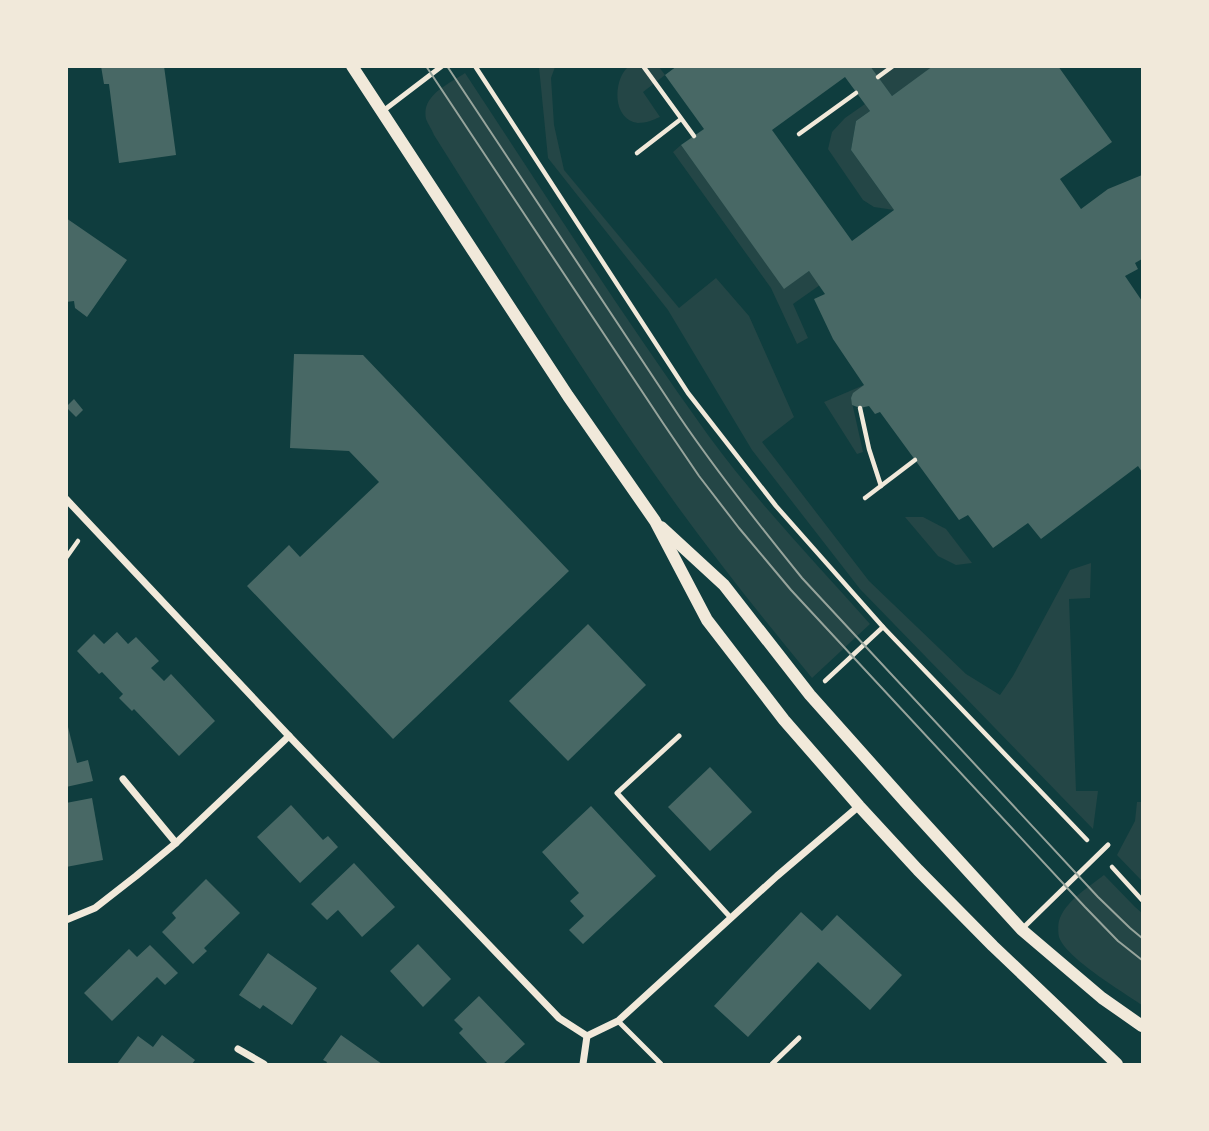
<svg xmlns="http://www.w3.org/2000/svg" width="1209" height="1131" font-family="'PT Sans',sans-serif">
<style>
.green{fill:#244646}
.building{fill:#486865;fill-rule:evenodd}
.lines{fill:none;stroke-linecap:round;stroke-linejoin:round}
.path{stroke:#f1e9da;stroke-width:4.5}
.service{stroke:#f1e9da;stroke-width:5}
.minor{stroke:#f1e9da;stroke-width:7}
.tertiary{stroke:#f1e9da;stroke-width:12}
.tram{stroke:#97a49c;stroke-width:2}
</style>
<rect width="100%" height="100%" fill="#0f3d3e"/>
<g class="green">
<path d="M539 67H555L551 78 554 125 564 170 679 308 716 278 749 316 794 417 762 442 869 581 966 674 1000 695 1013 676 1070 570 1091 563 1090 598 1069 599 1076 791H1098L1093 829 860 589 752 450 668 310 548 158Z"/>
<path d="M628 67H659L665 75 643 92 660 117C653 120 646 123 638 123 612 120 613 80 628 67Z"/>
<path d="M870 67H933L892 96Z"/>
<path d="M465 73C545 194 623 317 708 435 757 502 815 562 870 624L812 678C766 622 721 566 678 507 591 387 513 260 434 135 432 130 428 124 426 119 421 95 449 84 465 73Z"/>
<path d="M865 104 870 111 856 121 851 150 894 210 874 207 863 200 828 149 832 132 845 118Z"/>
<path d="M681 145 784 288 809 271 820 285 793 304 808 338 797 344 771 288 673 152Z"/>
<path d="M864 385 851 398 863 452 857 454 824 402Z"/>
<path d="M905 517H923L946 529 972 563 956 565 938 556Z"/>
<path d="M1137 802H1142V881L1117 855 1135 821Z"/>
<path d="M1104 875 1135 907 1142 913V1005C1123 992 1066 958 1059 937 1058 933 1058 924 1059 921 1065 901 1089 887 1104 875Z"/>
</g>
<g class="building">
<path d="M101 66H164L176 155 119 163 109 84H104Z"/>
<path d="M677 66H870L892 96 933 66H1058L1112 142 1060 179 1081 209 1108 189 1142 175V259L1135 263 1138 269 1125 276 1142 301V472L1138 466 1041 539 1028 523 993 548 968 515 959 520 880 412 875 414 869 406 860 408 852 405 851 398 853 393 864 385 833 339 814 299 825 294 809 271 784 289 681 145 704 129 665 75ZM845 77 870 111 856 121 851 150 894 210 852 241 772 130Z"/>
<path d="M66 218 127 260 87 317 75 308 74 301 66 302Z"/>
<path d="M294 354 363 355 569 571 393 739 247 586 289 545 300 557 379 482 349 451 290 448Z"/>
<path d="M74 399 83 410 76 417 66 407Z"/>
<path d="M588 624 646 685 568 761 509 701Z"/>
<path d="M117 632 128 644 136 637 159 661 151 668 164 681 171 674 215 721 179 756 134 709 132 711 119 698 123 694 102 672 99 674 77 651 94 634 104 644Z"/>
<path d="M66 719 77 763 88 760 93 781 66 787Z"/>
<path d="M710 767 752 812 710 851 668 807Z"/>
<path d="M92 798 103 860 66 867V803Z"/>
<path d="M291 805 323 840 328 836 338 847 300 883 257 837Z"/>
<path d="M591 806 656 876 583 944 569 930 584 916 570 901 579 893 542 852Z"/>
<path d="M354 863 395 907 362 937 338 910 327 920 311 904Z"/>
<path d="M206 879 240 913 204 948 207 951 193 964 162 932 176 918 172 913Z"/>
<path d="M801 912 822 931 837 915 902 975 870 1010 818 962 748 1037 714 1006Z"/>
<path d="M418 944 451 979 423 1007 390 971Z"/>
<path d="M150 945 178 973 165 985 157 977 112 1021 84 993 129 949 137 957Z"/>
<path d="M268 953 317 988 292 1025 263 1005 260 1009 239 995Z"/>
<path d="M479 996 525 1044 503 1064H488L459 1033 463 1029 454 1020Z"/>
<path d="M162 1035 195 1060 192 1064H117L138 1036 153 1047Z"/>
<path d="M341 1035 382 1064H326L327 1062 323 1060Z"/>
</g>
<g class="lines">
<g class="path">
<path d="M475 66 688 393 776 506 883 627 1087 840"/>
<path d="M643 66 694 136"/>
<path d="M878 77 893 66"/>
<path d="M799 134 856 93"/>
<path d="M637 153 681 119"/>
<path d="M860 408 869 449 881 486"/>
<path d="M865 498 915 460"/>
<path d="M66 558 78 541"/>
<path d="M825 681 883 627"/>
<path d="M1112 867 1142 900"/>
</g>
<g class="service">
<path d="M383 111 442 66"/>
<path d="M679 736 617 793 731 918"/>
<path d="M1023 928 1108 845"/>
<path d="M618 1021 661 1064"/>
<path d="M772 1064 799 1038"/>
</g>
<g class="minor">
<path d="M66 499 289 736 559 1018 587 1036 618 1021 777 876 859 806"/>
<path d="M123 779 176 843"/>
<path d="M66 920 95 908 136 876 176 843 289 736"/>
<path d="M238 1049 264 1064"/>
<path d="M583 1064 587 1036"/>
</g>
<g class="tertiary">
<path d="M352 66 568 396 655 521 707 620 784 720 859 806 918 870 993 946 1117 1064"/>
<path d="M661 527 724 585 810 695 908 805 1022 930 1102 998 1142 1026"/>
</g>
<g class="tram">
<path d="M426 66 663 423 699 476 739 528 791 590 1085 907 1118 941 1142 960"/>
<path d="M447 66 679 416C717 472 759 525 802 578L1098 897 1130 928 1142 938"/>
</g>
</g>
<rect width="1209" height="1131" fill="none" stroke="#f1e9da" stroke-width="136"/>
</svg>
